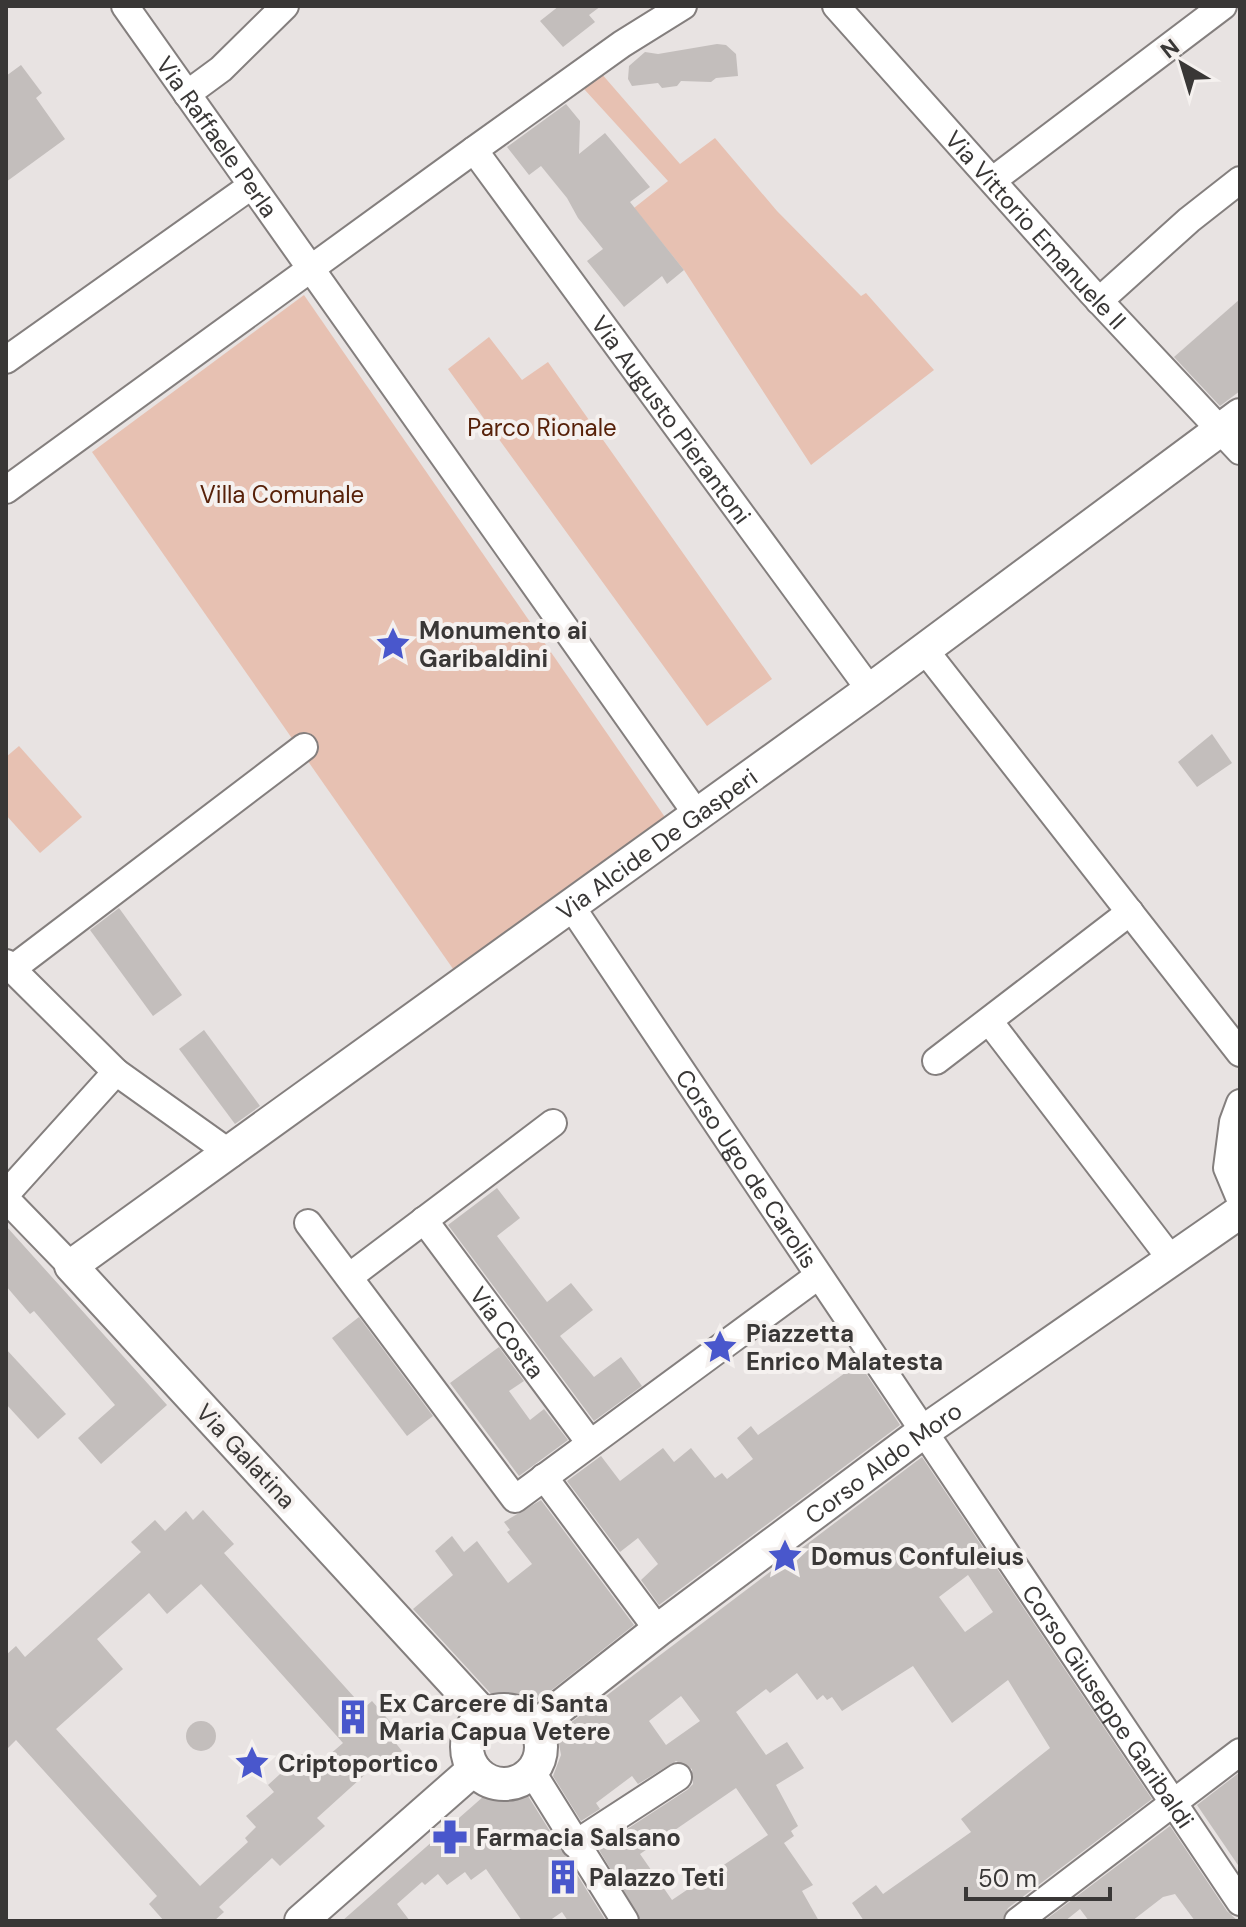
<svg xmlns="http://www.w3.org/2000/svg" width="1246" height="1927" font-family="'DM Sans',sans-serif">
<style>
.green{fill:#e7c1b2}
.building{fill:#c3bebc;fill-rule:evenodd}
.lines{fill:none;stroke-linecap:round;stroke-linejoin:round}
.minor-casing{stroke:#847f7e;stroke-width:30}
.major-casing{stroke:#847f7e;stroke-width:36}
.minor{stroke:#fff;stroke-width:26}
.major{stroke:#fff;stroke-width:32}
.labels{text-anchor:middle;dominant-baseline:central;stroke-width:8;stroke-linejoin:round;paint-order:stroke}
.street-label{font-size:24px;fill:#393736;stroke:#f5f1ef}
.park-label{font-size:24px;fill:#572109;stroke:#f5f1ef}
.poi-label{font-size:24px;font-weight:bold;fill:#393736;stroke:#f5f1ef;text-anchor:start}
</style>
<rect width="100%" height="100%" fill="#e8e3e2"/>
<g class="green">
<path d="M594 65 680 164 715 138 777 211 861 296 866 293 934 370 811 465 684 270 634 208 668 181 574 78Z"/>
<path d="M304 295 669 823 458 976 92 452Z"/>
<path d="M489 337 522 380 548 362 772 679 707 726 448 369Z"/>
<path d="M19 746 82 817 40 853 6 815V757Z"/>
</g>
<g class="building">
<path d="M559 6H601L589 15 595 22 563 47 540 21Z"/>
<path d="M717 44 726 45 736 54 738 76 716 78 711 82 681 81 677 86 662 88 658 83 632 86 628 79 629 66 645 52 658 54Z"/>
<path d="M21 65 42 93 36 98 65 139 6 182V76Z"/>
<path d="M566 104 580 121 579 154 605 133 650 187 630 202 684 270 667 284 662 276 624 307 587 261 603 249 578 218 567 198 541 166 529 175 507 147Z"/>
<path d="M1240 299V391L1220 406 1174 357Z"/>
<path d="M1212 734 1232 763 1197 787 1178 762Z"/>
<path d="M119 908 182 995 153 1016 90 930Z"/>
<path d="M204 1030 260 1106 235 1124 179 1049Z"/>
<path d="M497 1188 520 1218 497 1236 547 1302 571 1283 593 1310 560 1336 594 1377 621 1357 642 1386 594 1421 448 1225Z"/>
<path d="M6 1226 167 1405 101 1464 78 1438 115 1405 34 1311 30 1314 6 1286Z"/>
<path d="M359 1317 433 1416 407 1436 332 1338Z"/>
<path d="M499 1347 524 1381 509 1391 530 1420 544 1409 568 1440 519 1476 450 1383Z"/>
<path d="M6 1349 66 1414 38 1439 6 1404Z"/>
<path d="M859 1363 900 1425 659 1605 641 1580 658 1564 638 1538 620 1552 567 1481 601 1456 620 1481 663 1448 674 1462 691 1448 715 1478 722 1473 727 1479 753 1459 737 1438 751 1426 758 1435Z"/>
<path d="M922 1457 1152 1799 1008 1908 1002 1921H864L852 1903 876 1885 883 1894 971 1832 961 1819 1050 1748 1008 1680 952 1723 913 1666 842 1711 832 1697 827 1700 823 1695 817 1700 797 1673 770 1693 766 1689 736 1712 766 1755 787 1742 804 1768 776 1785 798 1826 791 1831 794 1836 784 1843 813 1885 802 1891 819 1921H641L598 1848 687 1790 693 1784 692 1769 676 1761 638 1784 632 1776 596 1803 600 1809 581 1821 553 1776 561 1755 557 1733ZM968 1575 993 1612 965 1632 939 1597ZM681 1696 700 1721 666 1745 649 1721ZM736 1788 768 1835 672 1900 640 1854Z"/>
<path d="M541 1500 634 1625 534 1704 513 1695 493 1696 413 1609 453 1575 435 1551 452 1536 464 1552 477 1541 508 1583 532 1564 507 1532 510 1530 504 1522Z"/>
<path d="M203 1510 234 1544 224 1553 364 1708 372 1701 401 1734 394 1741 402 1751 375 1775 370 1770 317 1818 325 1826 280 1866 272 1858 219 1907 224 1912 214 1921H164L149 1904 157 1896 16 1740 6 1750V1655L16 1646 25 1657 141 1552 131 1542 155 1520 165 1531 186 1511 193 1520ZM201 1584 343 1743 314 1768 302 1754 268 1785 274 1792 246 1816 256 1827 245 1838 248 1842 200 1886 56 1729 123 1669 97 1639 149 1593 167 1614Z"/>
<circle cx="201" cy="1736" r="15"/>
<path d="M1240 1772V1868L1197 1805Z"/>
<path d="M484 1796 498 1800 528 1796 606 1921H568L562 1912 549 1921H522L486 1869 471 1880 465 1872 447 1885 438 1874 425 1885 422 1882 397 1904 410 1921H342Z"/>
<path d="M1170 1826 1227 1911 1238 1921H1195L1175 1894 1163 1897 1132 1921H1089L1080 1909 1065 1921H1044Z"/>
</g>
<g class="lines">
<g class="minor-casing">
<g id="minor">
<path id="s1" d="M125 6 696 813"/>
<path id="s2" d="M836 6 1092 293 1240 451"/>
<path d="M187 94 221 69 285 6"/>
<path id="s3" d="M474 150 870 690"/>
<path d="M993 180 1223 6"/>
<path d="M1099 301 1189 220 1240 180"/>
<path d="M6 360 251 186"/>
<path d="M6 490 474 150 622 44 683 6"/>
<path d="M924 649 1240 1053"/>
<path id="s4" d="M571 906 1240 1902"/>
<path d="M6 963 116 1072 231 1154"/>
<path d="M12 969 304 747"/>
<path d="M989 1021 1171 1259"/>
<path d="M936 1061 1130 912"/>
<path d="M1240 1103 1233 1122 1227 1168 1240 1199"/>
<path d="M6 1194 116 1072"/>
<path d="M6 1199 71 1266"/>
<path id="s5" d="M424 1220 590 1443"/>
<path d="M308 1223 515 1499 818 1276"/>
<path d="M349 1277 553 1123"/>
<path d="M544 1477 658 1630"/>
<path d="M532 1772 625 1921"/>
<path d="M575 1844 678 1777"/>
<path d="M1018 1921 1240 1752"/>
</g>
</g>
<g class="major-casing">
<g id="major">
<circle cx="504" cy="1747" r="37"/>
<path id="s6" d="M484 1715 71 1266 870 690 1240 415"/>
<path id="s7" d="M536 1726 658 1630 923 1432 1240 1212"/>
<path d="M301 1921 474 1769"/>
</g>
</g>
<use href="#minor" class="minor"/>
<use href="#major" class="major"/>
</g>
<defs>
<g id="sight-bare" transform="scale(2.76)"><path d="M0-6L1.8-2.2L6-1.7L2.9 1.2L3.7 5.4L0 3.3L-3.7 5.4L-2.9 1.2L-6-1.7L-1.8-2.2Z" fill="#4957cc" stroke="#f5f1ef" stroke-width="2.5" paint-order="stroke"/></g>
<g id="building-bare" transform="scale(2.76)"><path d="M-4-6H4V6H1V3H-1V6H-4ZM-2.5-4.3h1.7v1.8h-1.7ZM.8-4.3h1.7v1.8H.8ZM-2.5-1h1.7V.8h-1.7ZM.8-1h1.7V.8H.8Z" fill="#4957cc" stroke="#f5f1ef" stroke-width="2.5" paint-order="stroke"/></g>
<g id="pharmacy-bare" transform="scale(2.76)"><path d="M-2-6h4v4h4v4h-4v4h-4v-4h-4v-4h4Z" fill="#4957cc" stroke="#f5f1ef" stroke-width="2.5" paint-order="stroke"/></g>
</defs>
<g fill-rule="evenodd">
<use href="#sight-bare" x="393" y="644"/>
<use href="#sight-bare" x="720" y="1347"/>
<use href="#sight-bare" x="785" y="1556"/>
<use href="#building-bare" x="353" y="1717"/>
<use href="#sight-bare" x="252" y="1763"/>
<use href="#pharmacy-bare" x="450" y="1837"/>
<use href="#building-bare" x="563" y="1877"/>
</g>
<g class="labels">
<g class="street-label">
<text stroke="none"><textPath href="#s1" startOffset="160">Via Raffaele Perla</textPath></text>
<text stroke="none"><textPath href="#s2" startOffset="300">Via Vittorio Emanuele II</textPath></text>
<text stroke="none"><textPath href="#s3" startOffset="334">Via Augusto Pierantoni</textPath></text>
<text stroke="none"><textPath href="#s6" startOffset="1332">Via Alcide De Gasperi</textPath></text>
<text stroke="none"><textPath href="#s4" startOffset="316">Corso Ugo de Carolis</textPath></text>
<text stroke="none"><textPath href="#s5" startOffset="140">Via Costa</textPath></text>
<text transform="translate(246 1456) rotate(47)">Via Galatina</text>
<text stroke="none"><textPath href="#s7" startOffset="436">Corso Aldo Moro</textPath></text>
<text stroke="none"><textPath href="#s4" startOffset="964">Corso Giuseppe Garibaldi</textPath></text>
</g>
<g class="park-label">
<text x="542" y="427">Parco Rionale</text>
<text x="282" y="494">Villa Comunale</text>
</g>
<g class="poi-label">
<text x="419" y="630">Monumento ai<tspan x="419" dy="28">Garibaldini</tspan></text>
<text x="746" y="1333">Piazzetta<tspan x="746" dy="28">Enrico Malatesta</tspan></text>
<text x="811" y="1556">Domus Confuleius</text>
<text x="379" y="1703">Ex Carcere di Santa<tspan x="379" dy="28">Maria Capua Vetere</tspan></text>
<text x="278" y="1763">Criptoportico</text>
<text x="476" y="1837">Farmacia Salsano</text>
<text x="589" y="1877">Palazzo Teti</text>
</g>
</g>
<rect width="1246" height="1927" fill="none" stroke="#393736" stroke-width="16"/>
<g transform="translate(1182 64) rotate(322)" stroke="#f5f1ef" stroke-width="6" paint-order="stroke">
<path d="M0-6L14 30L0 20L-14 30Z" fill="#393736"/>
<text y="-12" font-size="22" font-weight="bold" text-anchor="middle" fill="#393736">N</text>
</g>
<path d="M966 1887v12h144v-12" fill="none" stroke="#393736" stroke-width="4"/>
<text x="978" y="1887" font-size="24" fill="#393736" stroke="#f5f1ef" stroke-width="6" paint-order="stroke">50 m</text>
</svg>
